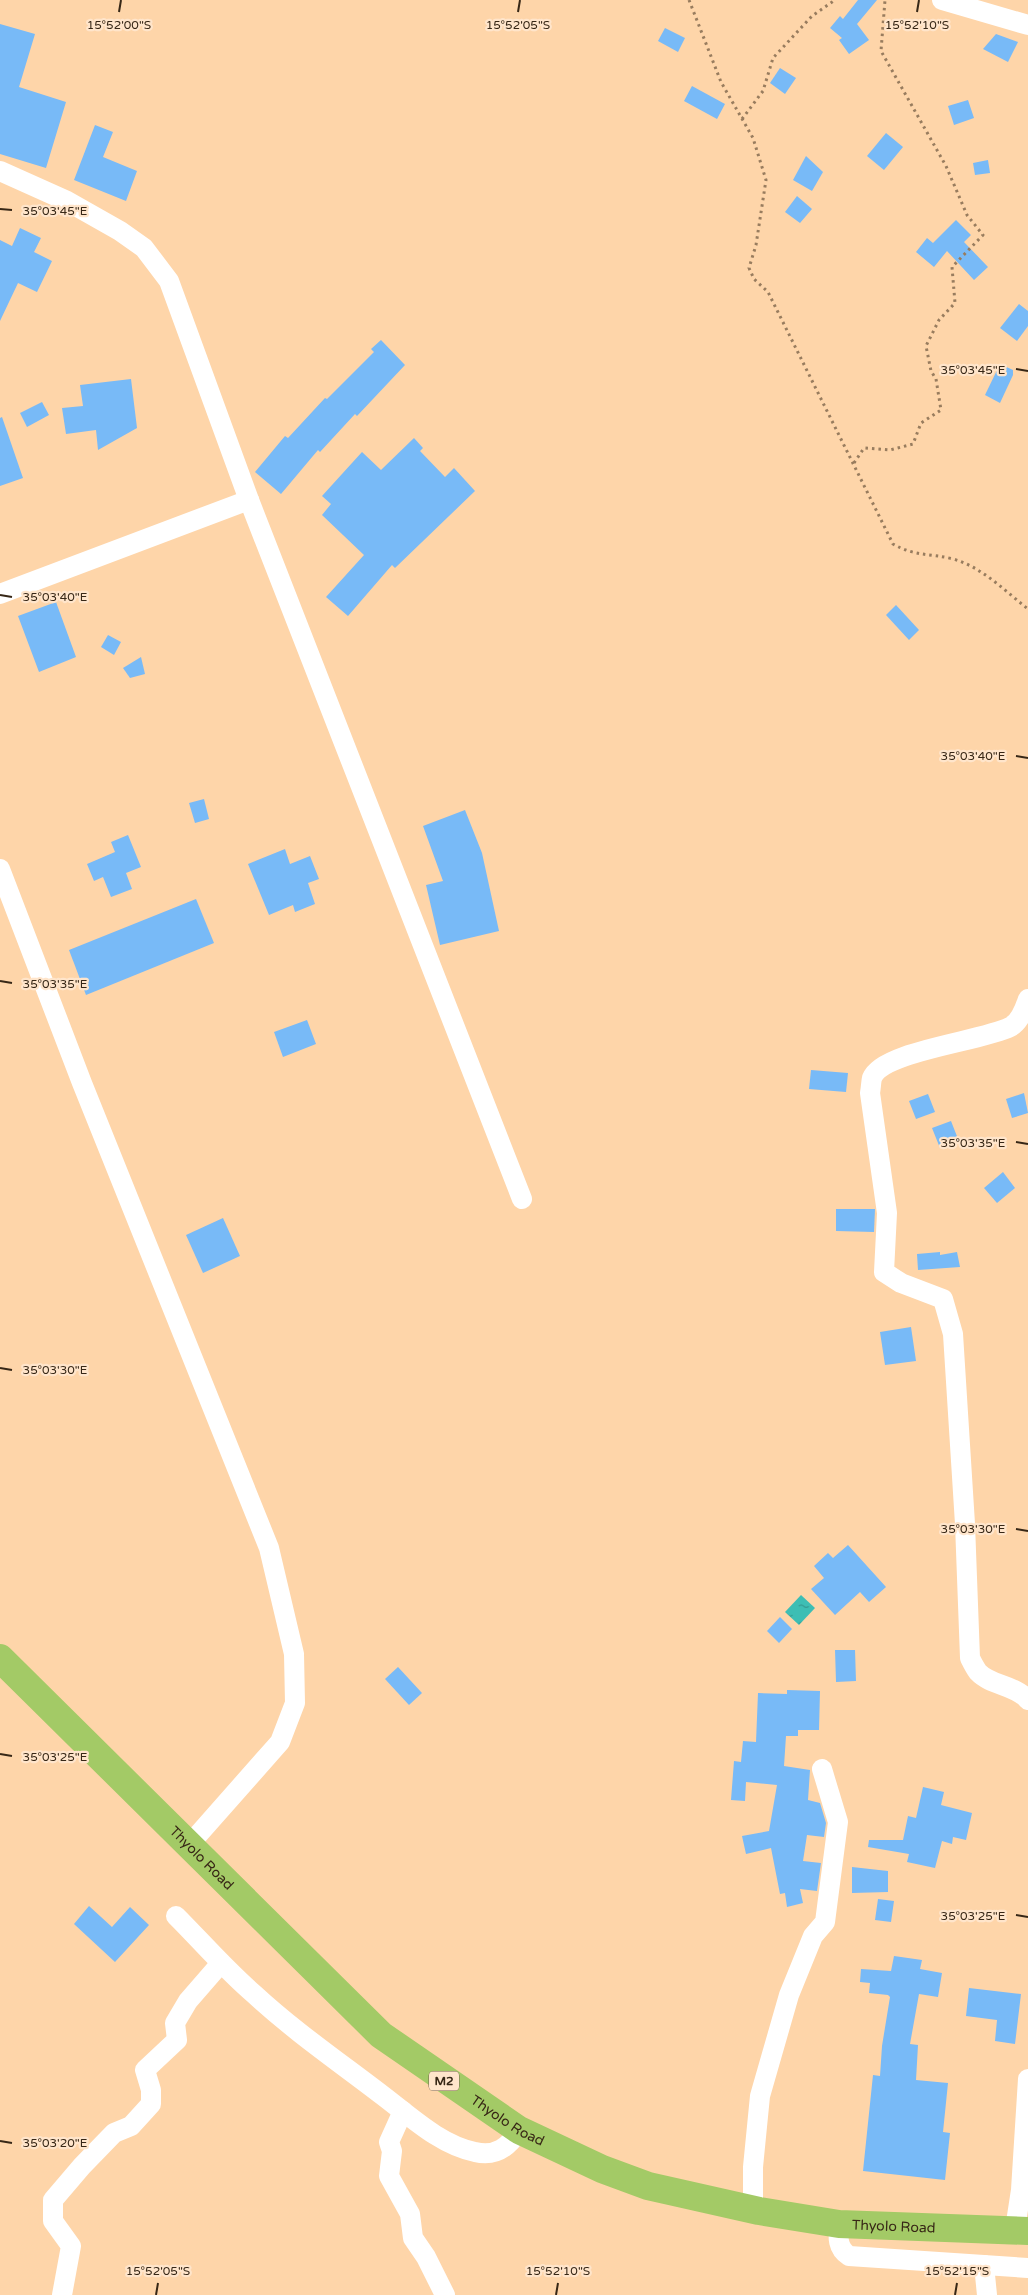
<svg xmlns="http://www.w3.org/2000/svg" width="1028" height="2295" font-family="'Varela Round',sans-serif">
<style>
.water{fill:url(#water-ripples)}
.building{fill:#78baf7}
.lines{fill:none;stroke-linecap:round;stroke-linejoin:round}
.path{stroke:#987c5e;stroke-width:3;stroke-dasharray:2.5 4;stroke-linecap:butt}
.minor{stroke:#fff;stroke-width:20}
.trunk{stroke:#a3ca66;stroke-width:28}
.ticks{fill:none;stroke:#372716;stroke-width:2}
.labels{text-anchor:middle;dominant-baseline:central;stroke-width:4.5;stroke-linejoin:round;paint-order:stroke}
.shield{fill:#ffe5cb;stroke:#73604c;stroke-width:1}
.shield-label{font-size:12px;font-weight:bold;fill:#372716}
.street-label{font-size:14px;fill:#372716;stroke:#ffe5cb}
.ticks-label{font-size:12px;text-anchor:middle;fill:#372716;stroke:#ffe5cb;stroke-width:4.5;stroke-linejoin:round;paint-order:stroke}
</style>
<defs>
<pattern id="water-ripples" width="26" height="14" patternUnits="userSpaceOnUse" patternTransform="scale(1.25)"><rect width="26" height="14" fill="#3dbeb4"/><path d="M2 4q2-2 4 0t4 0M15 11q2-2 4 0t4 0" fill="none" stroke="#349a91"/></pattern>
</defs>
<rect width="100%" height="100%" fill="#fed5a9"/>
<path class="water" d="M801 1595 815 1608 799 1625 785 1612Z"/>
<g class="building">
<path d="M858 0H877L857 24 869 40 849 54 839 40 842 38 830 28 840 16 843 19Z"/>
<path d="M0 24 35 34 19 87 66 102 46 168 0 154Z"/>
<path d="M665 28 685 38 678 52 658 41Z"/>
<path d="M996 34 1018 42 1008 62 983 49Z"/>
<path d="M780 68 796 78 785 94 770 83Z"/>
<path d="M692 86 725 104 717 119 684 101Z"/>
<path d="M968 100 974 118 954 125 948 106Z"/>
<path d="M95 125 113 132 103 157 137 171 126 201 74 180Z"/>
<path d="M886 133 903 147 884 170 867 156Z"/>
<path d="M806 156 823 172 812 191 793 180Z"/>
<path d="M988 160 990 173 975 175 973 163Z"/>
<path d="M797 196 812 209 800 223 785 212Z"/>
<path d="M956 220 971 235 964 242 988 267 974 280 947 251 934 267 916 252 927 238 933 243Z"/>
<path d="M20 228 41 238 34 252 52 261 37 292 18 283 0 321V240L12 246Z"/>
<path d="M1019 304 1028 311V326L1017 341 1000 328Z"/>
<path d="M381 340 405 365 357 416 355 414 320 452 318 450 281 494 255 472 285 436 288 438 325 398 327 399 374 352 371 349Z"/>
<path d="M1000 364 1013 370V375L1000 403 985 395Z"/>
<path d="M131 379 137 428 98 450 96 430 66 434 62 408 83 406 80 385Z"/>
<path d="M42 402 49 415 27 427 20 413Z"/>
<path d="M2 417 23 478 0 486V418Z"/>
<path d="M414 438 423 448 420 451 445 477 454 468 475 491 395 568 392 565 348 616 326 597 364 555 322 515 331 504 322 496 362 452 381 470Z"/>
<path d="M56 602 76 657 39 672 18 616Z"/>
<path d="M896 605 919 630 909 640 886 615Z"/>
<path d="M108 635 121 642 114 655 101 647Z"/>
<path d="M141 657 145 674 130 678 123 668Z"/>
<path d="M204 799 209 819 195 823 189 803Z"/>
<path d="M465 810 482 853 499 931 440 945 426 885 443 881 423 826Z"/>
<path d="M128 835 141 867 126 873 132 889 111 897 103 877 94 881 87 864 115 852 111 842Z"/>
<path d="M285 849 290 864 310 856 319 879 308 883 315 904 295 912 293 905 269 915 248 864Z"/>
<path d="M196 899 214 943 86 995 69 950Z"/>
<path d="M307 1020 316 1044 283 1057 274 1032Z"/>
<path d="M811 1070 848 1073 846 1092 809 1089Z"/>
<path d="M1024 1093 1028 1113 1012 1118 1006 1099Z"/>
<path d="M928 1094 935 1112 916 1119 909 1101Z"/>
<path d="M951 1121 960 1144 953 1142 940 1148 932 1128Z"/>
<path d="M1003 1172 1015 1188 997 1203 984 1188Z"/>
<path d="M836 1209H875L874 1232 836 1231Z"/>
<path d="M223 1218 240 1256 203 1273 186 1235Z"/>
<path d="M940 1252V1255L957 1252 960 1267 918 1270 917 1254Z"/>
<path d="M911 1327 916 1361 885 1365 880 1332Z"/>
<path d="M848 1545 886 1587 869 1602 860 1592 835 1615 811 1589 824 1578 814 1566 828 1553 833 1558Z"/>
<path d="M780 1617 792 1629 779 1643 767 1631Z"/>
<path d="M835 1650H855L856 1681 836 1682Z"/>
<path d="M398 1667 422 1693 409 1705 385 1679Z"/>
<path d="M787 1690 820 1691 819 1730H798V1736H786L784 1766 810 1770 808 1800 820 1803 826 1823 824 1837 807 1835 803 1861 821 1863 817 1891 800 1889 803 1903 787 1907 785 1893 780 1894 771 1848 746 1854 742 1836 769 1831 777 1785 746 1782 745 1801 731 1800 734 1761 741 1762 743 1741 756 1742 758 1693 787 1694Z"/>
<path d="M923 1787 944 1792 941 1805 972 1813 966 1840 953 1837 952 1844 942 1841 935 1868 907 1862 909 1854 868 1847 869 1840H903L908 1816 916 1818Z"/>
<path d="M852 1867 888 1871V1892L852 1893Z"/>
<path d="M878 1899 894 1901 891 1922 875 1920Z"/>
<path d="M89 1906 112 1927 130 1907 149 1925 115 1962 74 1924Z"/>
<path d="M894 1956 922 1960 920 1969 942 1973 938 1997 919 1994 910 2044 918 2045 916 2080 948 2083 943 2132 950 2133 945 2180 863 2171 873 2075 880 2076 882 2046 890 1997 888 1995 869 1993 870 1983 860 1982 861 1969 891 1971Z"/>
<path d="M969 1988 1021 1994 1015 2044 995 2041 997 2020 966 2016Z"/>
</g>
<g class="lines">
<g class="path">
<path d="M689 0 721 82 753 138 766 180 756 245 749 268 754 279 768 292 893 544C916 557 930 553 953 559 982 567 1005 591 1028 609"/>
<path d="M742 119 763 91 773 58 812 16 835 0"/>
<path d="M854 463 864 448 890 450 913 444 921 423 941 410 936 379 931 371 926 346 939 320 955 303 952 267 983 235 967 215 946 166 881 51 885 0"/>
</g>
<g class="minor">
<path d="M942 0 1028 25"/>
<path d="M0 171 67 201 120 231 144 248 169 281 249 500 522 1199"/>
<path d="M0 594 249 500"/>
<path d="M0 869 82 1083 269 1548 294 1654 295 1703 280 1742 189 1845"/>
<path d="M1028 999C1025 1008 1019 1023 1010 1027 983 1041 882 1051 872 1078 871 1082 871 1088 870 1093L887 1213 884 1272 901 1283 943 1299 953 1334 965 1524 970 1658C972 1662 975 1668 978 1672 991 1686 1016 1685 1028 1700"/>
<path d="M176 1916C202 1942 226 1970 254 1994 294 2031 339 2062 382 2095 410 2116 440 2145 475 2152 496 2157 509 2147 519 2130"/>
<path d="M403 2111 389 2142 392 2151 389 2176 410 2214 413 2238 426 2257 445 2295"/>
<path d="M753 2210V2167L760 2096 789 1995 813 1936 825 1922 838 1822 822 1769"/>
<path d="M839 2224C838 2237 837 2248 849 2256L1028 2268"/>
<path d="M1015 2229 1021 2190 1028 2079"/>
<path d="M984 2265 987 2295"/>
<path d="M62 2295 71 2246 53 2221V2200L82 2166 114 2133 131 2126 151 2104V2090L145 2070 177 2040 175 2023 188 2001 221 1963"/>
</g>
<path class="trunk" id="s1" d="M0 1658 381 2035 519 2130 602 2169 648 2186 759 2211 839 2224 1028 2231"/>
</g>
<path class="ticks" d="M119 12 121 0M518 12 520 0M917 12 919 0M0 209 12 210M1016 369 1028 371M0 595 12 597M1016 756 1028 758M0 981 12 983M1016 1142 1028 1144M0 1368 12 1370M1016 1529 1028 1531M0 1754 12 1756M1016 1915 1028 1917M0 2141 12 2143M156 2295 158 2283M556 2295 558 2283M955 2295 957 2283"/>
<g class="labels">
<rect class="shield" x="429" y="2071.5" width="30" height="19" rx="4"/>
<g class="shield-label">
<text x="444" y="2081">M2</text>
</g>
<g class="street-label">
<text stroke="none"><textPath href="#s1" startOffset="284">Thyolo Road</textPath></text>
<text stroke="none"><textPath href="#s1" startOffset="689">Thyolo Road</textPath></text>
<text stroke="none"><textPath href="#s1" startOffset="1094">Thyolo Road</textPath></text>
</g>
</g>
<g class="ticks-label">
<text x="119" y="29">15°52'00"S</text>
<text x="518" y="29">15°52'05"S</text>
<text x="917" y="29">15°52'10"S</text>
<text x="55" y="215">35°03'45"E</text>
<text x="973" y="374">35°03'45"E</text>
<text x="55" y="601">35°03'40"E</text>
<text x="973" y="760">35°03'40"E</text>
<text x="55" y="988">35°03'35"E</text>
<text x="973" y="1147">35°03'35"E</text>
<text x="55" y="1374">35°03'30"E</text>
<text x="973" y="1533">35°03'30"E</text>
<text x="55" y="1761">35°03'25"E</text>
<text x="973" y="1920">35°03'25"E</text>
<text x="55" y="2147">35°03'20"E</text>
<text x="158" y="2275">15°52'05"S</text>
<text x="558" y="2275">15°52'10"S</text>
<text x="957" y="2275">15°52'15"S</text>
</g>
</svg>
